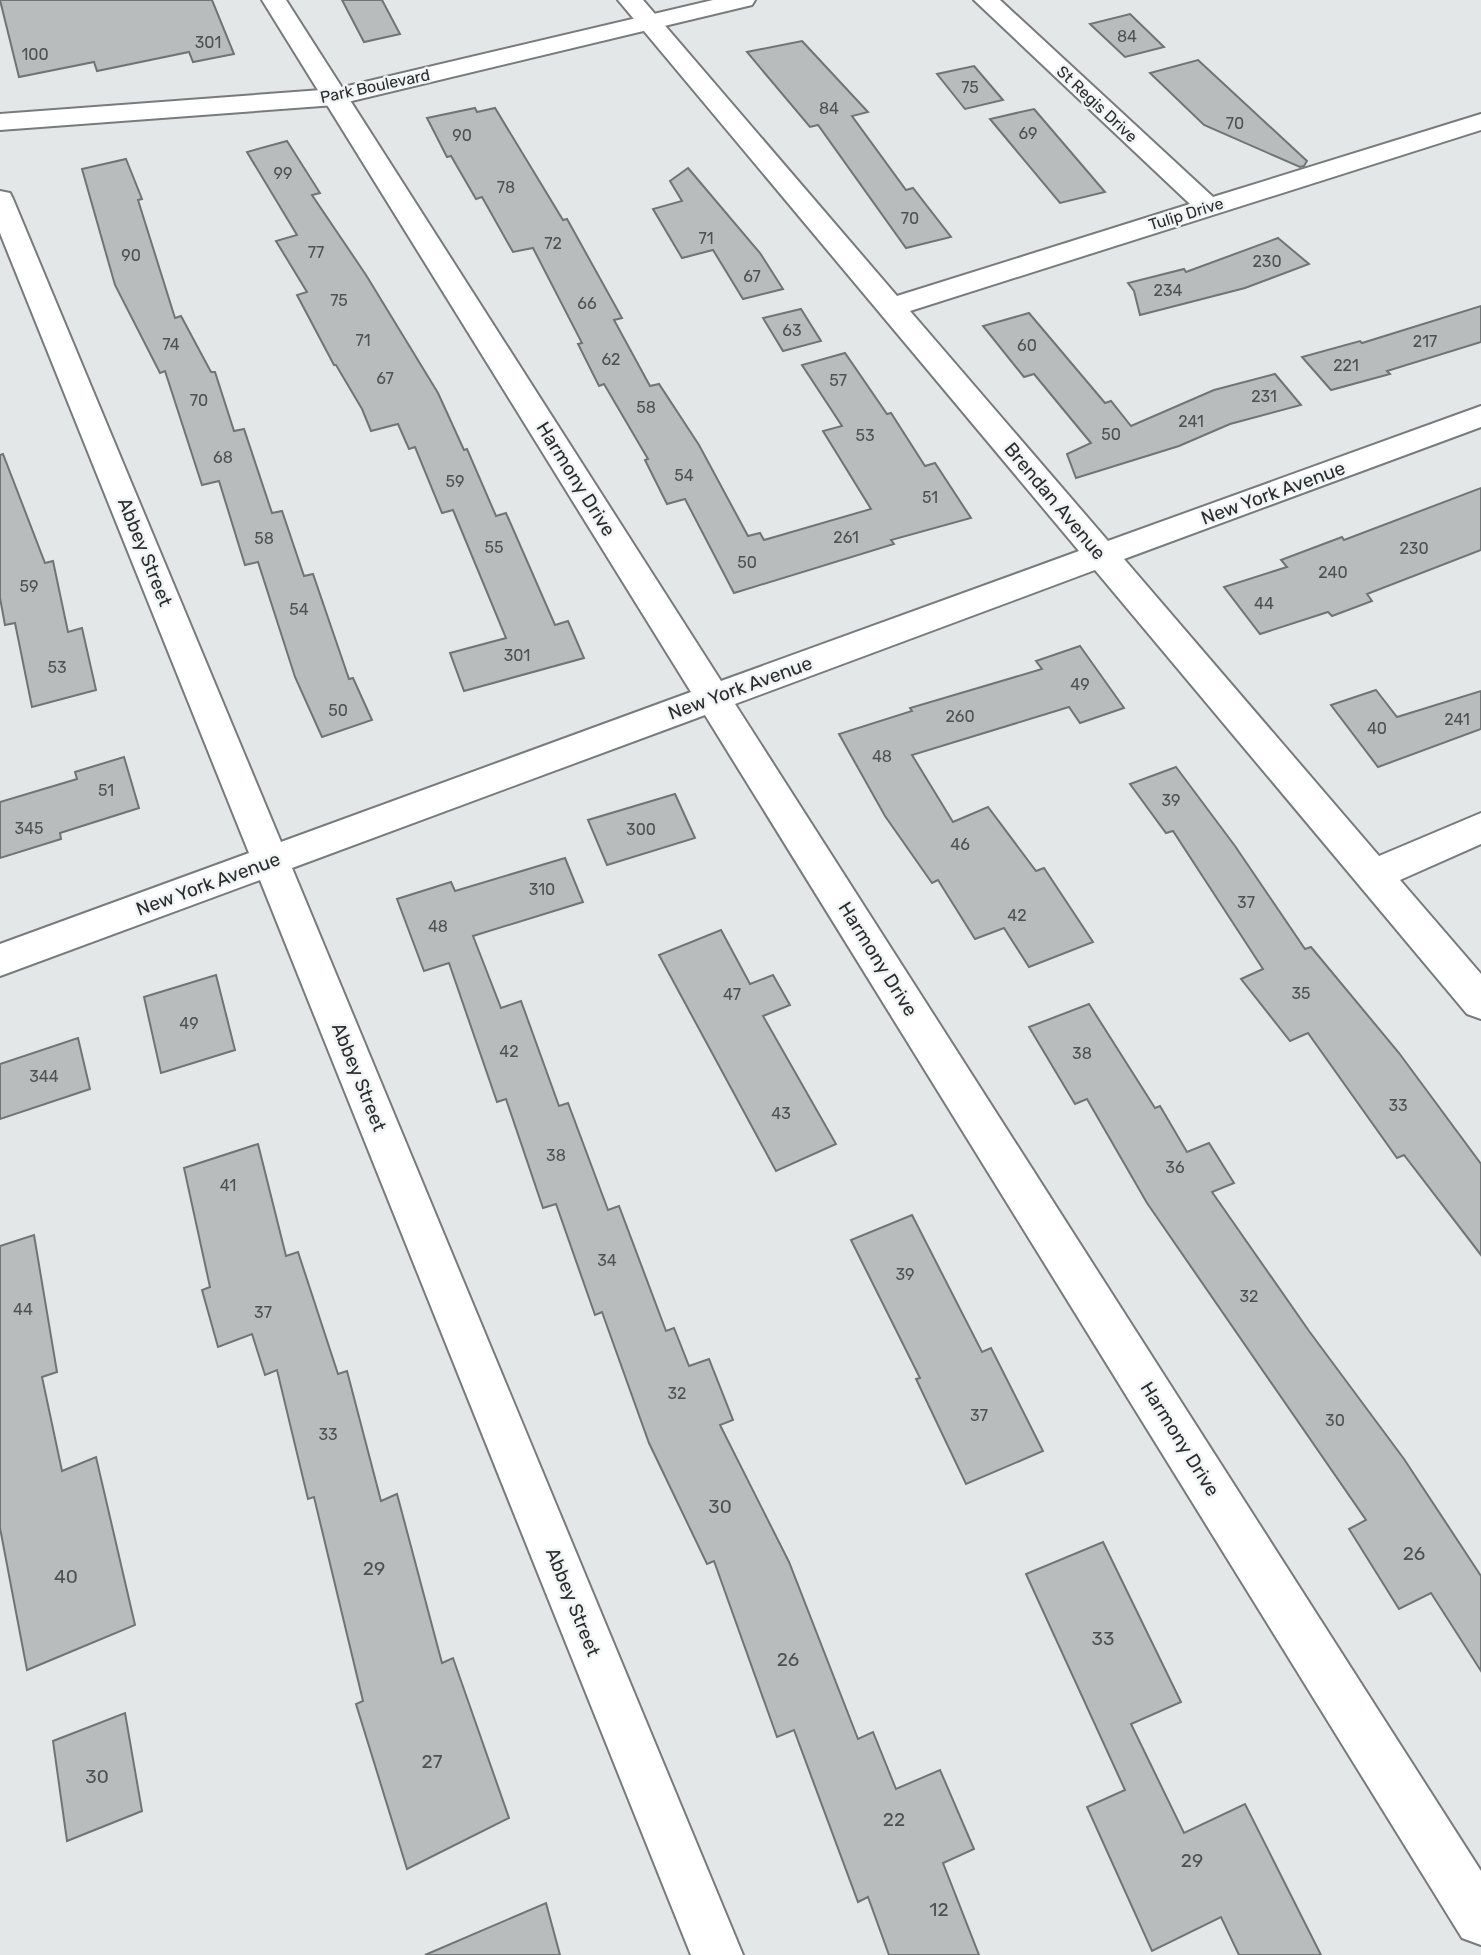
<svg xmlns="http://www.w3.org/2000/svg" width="1481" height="1955" font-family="Rubik,sans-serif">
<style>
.building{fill:#b8bcbc;stroke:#717474;stroke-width:2}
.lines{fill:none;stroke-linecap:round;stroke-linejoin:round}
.minor-casing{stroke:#787b7b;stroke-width:4}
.major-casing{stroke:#787b7b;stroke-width:4}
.minor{fill:#fff;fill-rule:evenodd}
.major{fill:#fff;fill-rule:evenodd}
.labels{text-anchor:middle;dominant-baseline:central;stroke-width:5;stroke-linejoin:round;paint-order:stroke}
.number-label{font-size:16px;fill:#4e5151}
.far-street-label{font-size:16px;fill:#2b2d2d;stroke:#f1f4f4}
.street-label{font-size:19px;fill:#2b2d2d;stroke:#f1f4f4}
.near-number-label{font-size:19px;fill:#4e5151}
</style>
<rect width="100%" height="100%" fill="#e3e7e7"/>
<g class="building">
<path d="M0 0H212L234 54 193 62 189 52 97 71 94 62 19 77Z"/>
<path d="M342 0H382L400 34 364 42Z"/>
<path d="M1130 14 1164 47 1125 57 1090 24Z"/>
<path d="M802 41 868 112 852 116 906 190 913 188 951 237 906 248 818 125 810 127 747 52Z"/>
<path d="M1198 60 1307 161 1304 166 1300 167 1204 125 1150 73Z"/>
<path d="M974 66 1003 100 965 109 937 74Z"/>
<path d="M475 108 477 112 495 108 563 220 567 219 622 318 614 320 650 386 659 384 699 445 748 536 760 533 764 540 871 509 823 431 842 426 802 365 845 353 887 414 891 413 925 466 935 463 971 518 891 540 894 544 734 593 685 499 667 504 645 460 648 459 604 384 599 386 578 344 582 343 533 248 513 252 482 197 476 199 451 156 447 157 427 118Z"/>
<path d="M1034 109 1105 192 1060 203 990 119Z"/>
<path d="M287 141 320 193 312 195 366 275 438 393 464 450 467 449 496 516 506 513 555 625 568 621 584 658 464 691 450 653 506 638 453 510 442 513 415 447 409 449 398 424 371 431 362 409 336 365H334L297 295 307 292 276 241 297 235 247 152Z"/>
<path d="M126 159 142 199 138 200 175 318 181 316 211 372H215L234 431 244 429 272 513 282 511 304 576 313 574 349 679 353 678 372 720 322 737 295 677 258 562 245 565 219 481 202 485 165 371 160 373 115 285 82 169Z"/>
<path d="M688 168 760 253 783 289 743 299 713 250 682 258 653 209 682 201 670 181Z"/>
<path d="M1278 238 1309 264 1245 288 1140 315 1134 291 1128 283 1184 269 1186 272Z"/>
<path d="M1481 306V342L1387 371 1390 374 1331 390 1302 357 1360 341 1362 343Z"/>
<path d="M801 309 821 341 783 351 763 318Z"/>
<path d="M1029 313 1105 403 1111 401 1131 426 1214 390 1275 374 1301 405 1230 424 1179 446 1076 478 1067 454 1091 443 1034 374 1024 377 983 326Z"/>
<path d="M3 454 45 563 53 561 68 632 82 628 96 690 32 707 15 623 5 625 0 598V455Z"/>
<path d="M1481 488V550L1367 594 1372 601 1332 616 1328 612 1260 634 1224 587 1287 567 1281 560 1342 537 1344 540Z"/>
<path d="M1080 646 1124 708 1080 723 1069 707 912 755 953 822 988 807 1036 871 1044 868 1093 942 1029 967 1004 928 975 939 938 880 932 883 885 816 839 734 912 711 910 708 1042 669 1036 661Z"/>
<path d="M1376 690 1397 717 1481 691V729L1378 767 1331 705Z"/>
<path d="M124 757 139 808 60 833 61 839 0 858V802L77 779 75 772Z"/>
<path d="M1176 767 1235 846 1305 949 1311 947 1399 1053 1481 1164V1255L1404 1155 1397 1158 1308 1033 1290 1041 1241 979 1263 969 1173 831 1166 833 1130 784Z"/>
<path d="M675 794 695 838 607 865 588 820Z"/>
<path d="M565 858 583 902 473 936 501 1008 521 1001 559 1106 568 1103 608 1210 619 1206 666 1331 674 1328 689 1366 709 1359 733 1420 720 1425 789 1562 858 1739 873 1732 896 1789 940 1770 974 1849 943 1863 979 1955H889L868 1897 858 1902 794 1730 777 1737 714 1561 707 1564 649 1443 602 1312 595 1315 556 1204 543 1208 506 1099 497 1102 449 963 424 971 397 899 451 882 455 891Z"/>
<path d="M721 930 750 984 773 975 790 1005 763 1016 836 1144 776 1171 659 955Z"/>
<path d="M216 975 235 1050 161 1073 144 997Z"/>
<path d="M1089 1004 1155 1108 1160 1106 1187 1152 1209 1143 1234 1183 1212 1192 1309 1331 1404 1459 1481 1576V1671L1431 1593 1399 1609 1349 1529 1366 1520 1147 1203 1087 1099 1075 1104 1029 1027Z"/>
<path d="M78 1038 90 1089 0 1119V1064Z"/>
<path d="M258 1144 286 1256 298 1252 338 1374 347 1371 381 1501 397 1494 442 1663 453 1658 509 1818 407 1869 356 1704 363 1701 314 1497 308 1499 277 1370 265 1375 252 1334 218 1347 202 1290 210 1287 184 1168Z"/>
<path d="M912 1215 982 1352 991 1348 1043 1451 966 1484 916 1379 920 1378 851 1240Z"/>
<path d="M34 1235 57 1372 42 1377 62 1471 96 1457 135 1625 27 1670 0 1528V1246Z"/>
<path d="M1103 1542 1181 1702 1131 1724 1184 1833 1245 1804 1321 1955H1239L1221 1917 1152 1951 1087 1807 1125 1790 1026 1574Z"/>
<path d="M125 1713 142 1811 67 1841 53 1741Z"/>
<path d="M546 1903 560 1955H425Z"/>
</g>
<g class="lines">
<g class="minor-casing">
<path id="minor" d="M262 0H286L721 681 1079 551 618 0H643L897 296 1190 204 974 0H1000L1213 197 1481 114V130L910 311 1108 541 1481 406V427L1124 559 1379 856 1481 813V844L1400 880 1481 974V1019L1467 1014 1095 570 735 704 1481 1871V1945L1462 1938 705 715 292 868 743 1955H691L260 880 0 976V944L249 853 0 233V191L10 193 13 199 281 842 691 692Z"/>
</g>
<g class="major-casing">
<path id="major" d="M713 0H755L752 5 335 105 0 130V114L335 89Z"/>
</g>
<use href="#minor" class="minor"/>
<use href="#major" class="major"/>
</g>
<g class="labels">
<g class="number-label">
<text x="1127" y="36">84</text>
<text x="208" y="42">301</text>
<text x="35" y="54">100</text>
<text x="970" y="87">75</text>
<text x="829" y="108">84</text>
<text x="1235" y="123">70</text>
<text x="1028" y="133">69</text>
<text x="462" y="135">90</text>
<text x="283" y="173">99</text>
<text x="506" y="187">78</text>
<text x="910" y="218">70</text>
<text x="706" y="238">71</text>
<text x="553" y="243">72</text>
<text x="316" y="252">77</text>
<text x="131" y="255">90</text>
<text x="1267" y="261">230</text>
<text x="752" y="276">67</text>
<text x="1168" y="290">234</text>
<text x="339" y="300">75</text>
<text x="587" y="303">66</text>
<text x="792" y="330">63</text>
<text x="363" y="340">71</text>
<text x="1425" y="341">217</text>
<text x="171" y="344">74</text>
<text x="1027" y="345">60</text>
<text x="611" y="359">62</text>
<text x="1346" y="365">221</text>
<text x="385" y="378">67</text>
<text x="838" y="380">57</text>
<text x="1264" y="396">231</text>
<text x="199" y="400">70</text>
<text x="646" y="407">58</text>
<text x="1191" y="421">241</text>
<text x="1111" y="434">50</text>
<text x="865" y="435">53</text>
<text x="223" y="457">68</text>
<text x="684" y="475">54</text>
<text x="455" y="481">59</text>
<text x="930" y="497">51</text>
<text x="846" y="537">261</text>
<text x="264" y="538">58</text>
<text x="494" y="547">55</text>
<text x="1414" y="548">230</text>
<text x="747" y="562">50</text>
<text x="1333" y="572">240</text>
<text x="29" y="586">59</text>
<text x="1264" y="603">44</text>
<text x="299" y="609">54</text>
<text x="517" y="655">301</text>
<text x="57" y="667">53</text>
<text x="1080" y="684">49</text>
<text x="338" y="710">50</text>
<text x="960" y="716">260</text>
<text x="1457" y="719">241</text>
<text x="1377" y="728">40</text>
<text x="882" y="756">48</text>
<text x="106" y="790">51</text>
<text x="1171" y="800">39</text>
<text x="29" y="828">345</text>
<text x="641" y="829">300</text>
<text x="960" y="844">46</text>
<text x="542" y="889">310</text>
<text x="1246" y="902">37</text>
<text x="1017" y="915">42</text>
<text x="438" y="926">48</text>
<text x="1301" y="993">35</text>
<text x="732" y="994">47</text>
<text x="189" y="1023">49</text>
<text x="509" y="1051">42</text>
<text x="1082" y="1053">38</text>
<text x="44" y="1076">344</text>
<text x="1398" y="1105">33</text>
<text x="781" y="1113">43</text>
<text x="556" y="1155">38</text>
<text x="1175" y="1167">36</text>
<text x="228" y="1185">41</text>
<text x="607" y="1260">34</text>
<text x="905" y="1274">39</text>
<text x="1249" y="1296">32</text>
<text x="23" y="1309">44</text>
<text x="263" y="1312">37</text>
<text x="677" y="1393">32</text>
<text x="979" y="1415">37</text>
<text x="1335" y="1420">30</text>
<text x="328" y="1434">33</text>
</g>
<g class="far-street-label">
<text transform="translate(375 86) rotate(-12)">Park Boulevard</text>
<text transform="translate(1097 104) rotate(43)">St Regis Drive</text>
<text transform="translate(1186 214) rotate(-17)">Tulip Drive</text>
</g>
<g class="street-label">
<text transform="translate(576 479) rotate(58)">Harmony Drive</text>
<text transform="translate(1273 493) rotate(-20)">New York Avenue</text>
<text transform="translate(1055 501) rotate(50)">Brendan Avenue</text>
<text transform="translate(145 552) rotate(68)">Abbey Street</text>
<text transform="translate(740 688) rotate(-20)">New York Avenue</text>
<text transform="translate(208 884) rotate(-20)">New York Avenue</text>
<text transform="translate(878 959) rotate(58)">Harmony Drive</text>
<text transform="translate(359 1077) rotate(68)">Abbey Street</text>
<text transform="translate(1180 1439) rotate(58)">Harmony Drive</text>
<text transform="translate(573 1602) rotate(68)">Abbey Street</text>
</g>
<g class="near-number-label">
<text x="720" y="1506">30</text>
<text x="1414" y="1553">26</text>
<text x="374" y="1568">29</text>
<text x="66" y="1576">40</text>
<text x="1103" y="1638">33</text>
<text x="788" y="1659">26</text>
<text x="432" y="1761">27</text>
<text x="97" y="1776">30</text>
<text x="894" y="1819">22</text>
<text x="1192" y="1860">29</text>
<text x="939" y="1909">12</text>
</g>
</g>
</svg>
